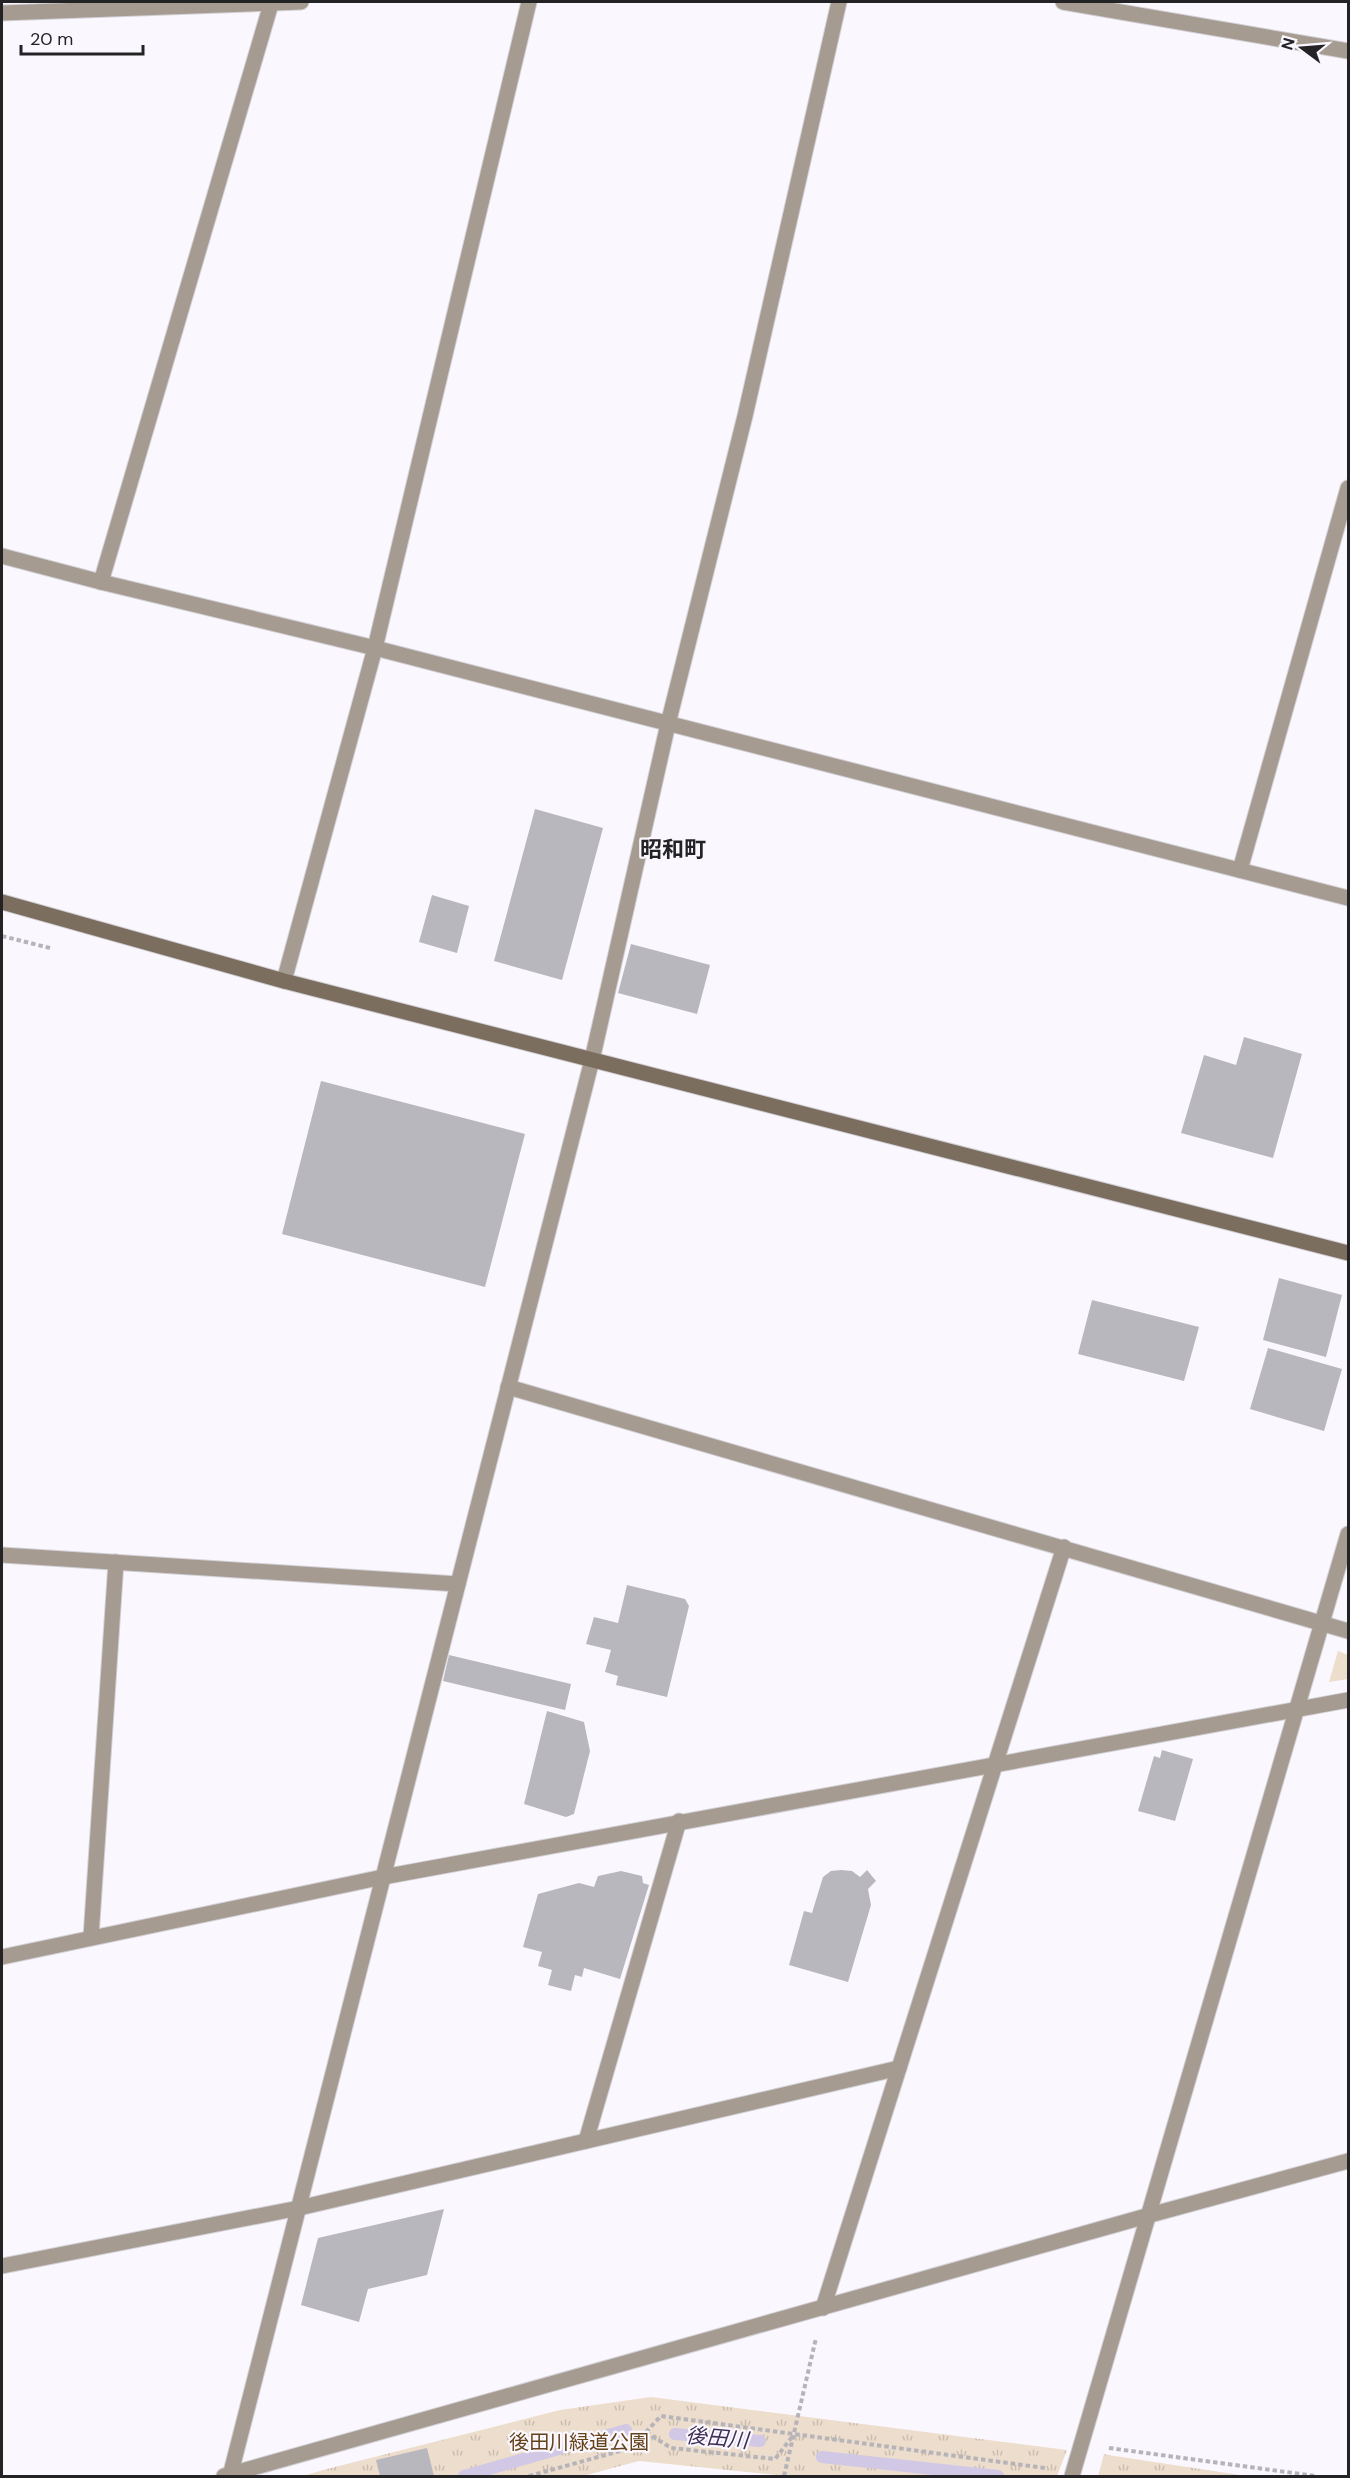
<svg xmlns="http://www.w3.org/2000/svg" width="1350" height="2478" font-family="'DM Sans','Noto Sans JP',sans-serif">
<style>
.green{fill:#edddcc}
.park{fill:url(#park-tufts)}
.lines{fill:none;stroke-linecap:round;stroke-linejoin:round}
.stream{stroke:#d1c8e6;stroke-width:12}
.building{fill:#b9b7be}
.street-casing{stroke:#d3d1d7;stroke-width:17}
.secondary-casing{stroke:#d3d1d7;stroke-width:17}
.path{stroke:#b6b4b9;stroke-width:4;stroke-dasharray:4.5 3;stroke-linecap:butt}
.street{stroke:#a59b90;stroke-width:15}
.secondary{stroke:#7c6e5f;stroke-width:15}
.labels{text-anchor:middle;dominant-baseline:central;stroke-width:4.5;stroke-linejoin:round;paint-order:stroke}
.park-label{font-size:20px;fill:#64421a;stroke:#faf8fe}
.water-label{font-size:21px;font-style:italic;fill:#3d2e57;stroke:#faf8fe}
.quarter-label{font-size:22px;font-weight:bold;fill:#232225;stroke:#faf8fe}
</style>
<defs>
<pattern id="park-tufts" width="24" height="20" patternUnits="userSpaceOnUse" patternTransform="scale(1.5)"><rect width="24" height="20" fill="#edddcc"/><path d="M3 7l-1-3M5 7V3M7 7l1-3M15 17l-1-3M17 17v-4M19 17l1-3" fill="none" stroke="#cbbdaf"/></pattern>
</defs>
<rect width="100%" height="100%" fill="#faf8fe"/>
<path class="green" d="M1338 1651 1348 1655V1679L1329 1682Z"/>
<g class="park">
<path d="M651 2397 1067 2450 1057 2476H787L639 2461 583 2476H303L323 2470 560 2410Z"/>
<path d="M1104 2454 1108 2455 1247 2476H1098Z"/>
</g>
<g class="lines">
<g class="stream">
<path d="M675 2434 760 2441"/>
<path d="M822 2457 998 2476"/>
<path d="M464 2476 626 2430"/>
</g>
</g>
<g class="building">
<path d="M535 809 603 828 562 980 494 961Z"/>
<path d="M432 895 469 906 457 953 419 942Z"/>
<path d="M631 944 710 965 697 1014 618 993Z"/>
<path d="M1244 1037 1302 1054 1273 1158 1181 1133 1204 1055 1236 1065Z"/>
<path d="M321 1081 525 1134 485 1287 282 1234Z"/>
<path d="M1279 1278 1342 1295 1326 1357 1263 1340Z"/>
<path d="M1092 1300 1199 1327 1184 1381 1078 1354Z"/>
<path d="M1268 1348 1342 1369 1324 1431 1250 1409Z"/>
<path d="M627 1585 685 1599 689 1606 667 1697 616 1685 618 1676 605 1672 611 1650 586 1644 594 1617 618 1623Z"/>
<path d="M449 1655 571 1684 565 1710 443 1681Z"/>
<path d="M547 1711 584 1722 590 1751 574 1814 566 1817 524 1804Z"/>
<path d="M1162 1750 1193 1759 1175 1821 1138 1811 1154 1756 1160 1758Z"/>
<path d="M841 1870 852 1871 860 1877 867 1870 876 1881 868 1889 871 1905 848 1982 789 1965 804 1911 812 1913 823 1877 831 1871Z"/>
<path d="M621 1871 642 1876 643 1883 649 1885 620 1979 584 1968 582 1977 575 1975 571 1991 548 1985 552 1970 538 1966 542 1952 523 1947 538 1894 579 1883 594 1887 598 1876Z"/>
<path d="M444 2209 427 2275 368 2289 359 2322 301 2305 318 2238Z"/>
<path d="M427 2448 434 2476H380L376 2460Z"/>
</g>
<g class="lines">
<g class="street-casing">
<g id="street">
<path d="M1063 2 1348 51"/>
<path d="M2 13 301 2"/>
<path d="M2 556 101 582 375 648 1348 898"/>
<path d="M101 582 271 4"/>
<path d="M1240 870 1348 488"/>
<path d="M284 981 375 648 529 2"/>
<path d="M508 1387 1348 1631"/>
<path d="M2 1555 458 1584"/>
<path d="M91 1937 116 1562"/>
<path d="M2 1957 383 1877 1348 1700"/>
<path d="M586 2141 679 1821"/>
<path d="M2 2266 299 2208 899 2068"/>
<path d="M823 2308 1064 1547"/>
<path d="M224 2476 1150 2215 1348 2161"/>
<path d="M230 2476 592 1060 668 724 745 416 839 2"/>
<path d="M1072 2476 1348 1534"/>
</g>
</g>
<g class="secondary-casing">
<path id="secondary" d="M2 902 284 981 1348 1253"/>
</g>
<g class="path">
<path d="M2 936 50 948"/>
<path d="M646 2432 671 2448 775 2459 792 2437"/>
<path d="M1109 2448 1316 2476"/>
<path d="M529 2476 631 2448 661 2416 1045 2468"/>
<path d="M784 2476 816 2338"/>
</g>
<use href="#street" class="street"/>
<use href="#secondary" class="secondary"/>
</g>
<g class="labels">
<g class="park-label">
<text x="579" y="2442">後田川緑道公園</text>
</g>
<g class="water-label">
<text transform="translate(717 2438) rotate(5)">後田川</text>
</g>
<g class="quarter-label">
<text x="673" y="849">昭和町</text>
</g>
</g>
<rect width="1350" height="2478" fill="none" stroke="#232225" stroke-width="6"/>
<g transform="translate(1302 48) rotate(286)" stroke="#faf8fe" stroke-width="4.5" paint-order="stroke">
<path d="M0-4.5L10 22L0 15L-10 22Z" fill="#232225"/>
<text y="-9" font-size="16" font-weight="bold" text-anchor="middle" fill="#232225">N</text>
</g>
<path d="M21 45v9h122v-9" fill="none" stroke="#232225" stroke-width="3"/>
<text x="30" y="45" font-size="18" fill="#232225" stroke="#faf8fe" stroke-width="4.5" paint-order="stroke">20 m</text>
</svg>
